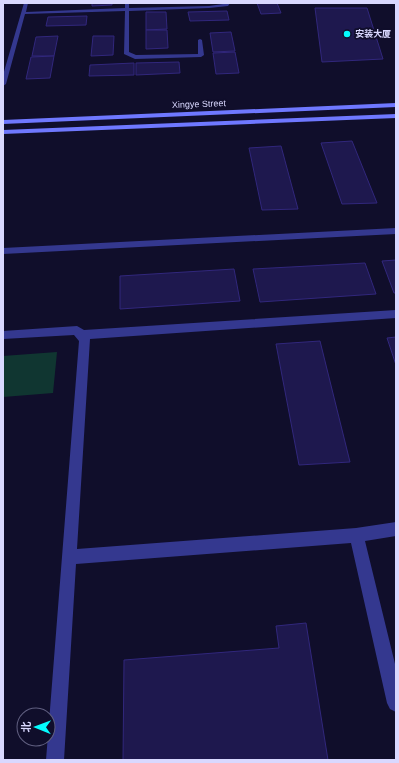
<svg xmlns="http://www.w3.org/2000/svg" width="399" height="763" font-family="Arial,'Noto Sans SC',sans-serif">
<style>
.green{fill:#103631}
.building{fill:#1e184e;stroke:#31277c}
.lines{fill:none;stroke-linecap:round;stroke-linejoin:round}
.lane{fill:#34388f;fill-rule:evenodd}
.street{fill:#34388f;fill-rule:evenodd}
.secondary{fill:#6f78ff;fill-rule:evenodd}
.poi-dot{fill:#04fcff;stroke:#100e2b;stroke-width:1.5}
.labels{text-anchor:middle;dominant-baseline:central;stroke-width:3.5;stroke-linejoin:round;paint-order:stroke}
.far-poi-label{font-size:9px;font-weight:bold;fill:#d9d8ff;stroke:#100e2b;text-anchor:start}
.far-street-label{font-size:9px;fill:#d9d8ff;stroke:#100e2b}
</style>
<rect width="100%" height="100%" fill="#100e2b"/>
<path class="green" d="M57 352 53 393 3 397V356Z"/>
<g class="building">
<path d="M92 3H112V5L92 6Z"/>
<path d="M257 3H277L281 13 261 14Z"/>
<path d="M315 8H367L383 59 322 62Z"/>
<path d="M227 11 229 20 190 21 188 12Z"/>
<path d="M146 12H166L167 29 146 30Z"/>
<path d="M87 16 86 25 46 26 48 17Z"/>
<path d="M146 30H167L168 48 146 49Z"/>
<path d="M231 32 235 51 213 52 210 33Z"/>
<path d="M58 36 54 56H32L36 37Z"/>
<path d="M93 36H114L113 55 91 56Z"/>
<path d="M235 52 239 73 216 74 213 53Z"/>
<path d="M54 56 50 78 26 79 31 57Z"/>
<path d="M179 62 180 73 136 75V63Z"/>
<path d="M134 63V75L89 76 90 65Z"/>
<path d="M352 141 377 203 342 204 321 143Z"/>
<path d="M281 146 298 209 262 210 249 148Z"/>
<path d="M396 260V293H394L382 261Z"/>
<path d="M365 263 376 294 260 302 253 269Z"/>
<path d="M234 269 240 301 120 309V276Z"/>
<path d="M396 337V365L387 338Z"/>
<path d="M320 341 350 462 299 465 276 344Z"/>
<path d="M306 623 328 760H123L124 660 279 648 276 626Z"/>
</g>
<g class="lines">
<path class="lane" d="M24 3H28L26 12 125 8V3H129V8L209 6 230 3 228 6 209 8 129 11V52L136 55 198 54V40L200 39 202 40 204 55 201 57 135 59 124 54 125 11 25 14 6 84 3 86V75Z"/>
<g class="street">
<path d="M396 228V234L3 254V248Z"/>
<path d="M396 310V318L90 339 77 549 356 528 396 522V536L365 541 396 668V712L390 709 387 703 351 543 76 564 64 760H46L79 341 74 335 3 339V331L77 326 84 330Z"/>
</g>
<g class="secondary">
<path d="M396 103V107L3 124V120Z"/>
<path d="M396 114V118L3 134V130Z"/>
</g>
</g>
<circle class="poi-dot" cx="347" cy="34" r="4"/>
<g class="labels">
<g class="far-poi-label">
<text x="355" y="34">安装大厦</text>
</g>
<g class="far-street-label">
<text transform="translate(199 104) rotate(-2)">Xingye Street</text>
</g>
</g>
<rect width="399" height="763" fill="none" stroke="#d9d8ff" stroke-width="8"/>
<g transform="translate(36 727) rotate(271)"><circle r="19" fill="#100e2b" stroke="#605f80"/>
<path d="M0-3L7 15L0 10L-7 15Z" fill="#04fcff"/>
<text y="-6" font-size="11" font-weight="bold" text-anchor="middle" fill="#d9d8ff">北</text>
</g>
</svg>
